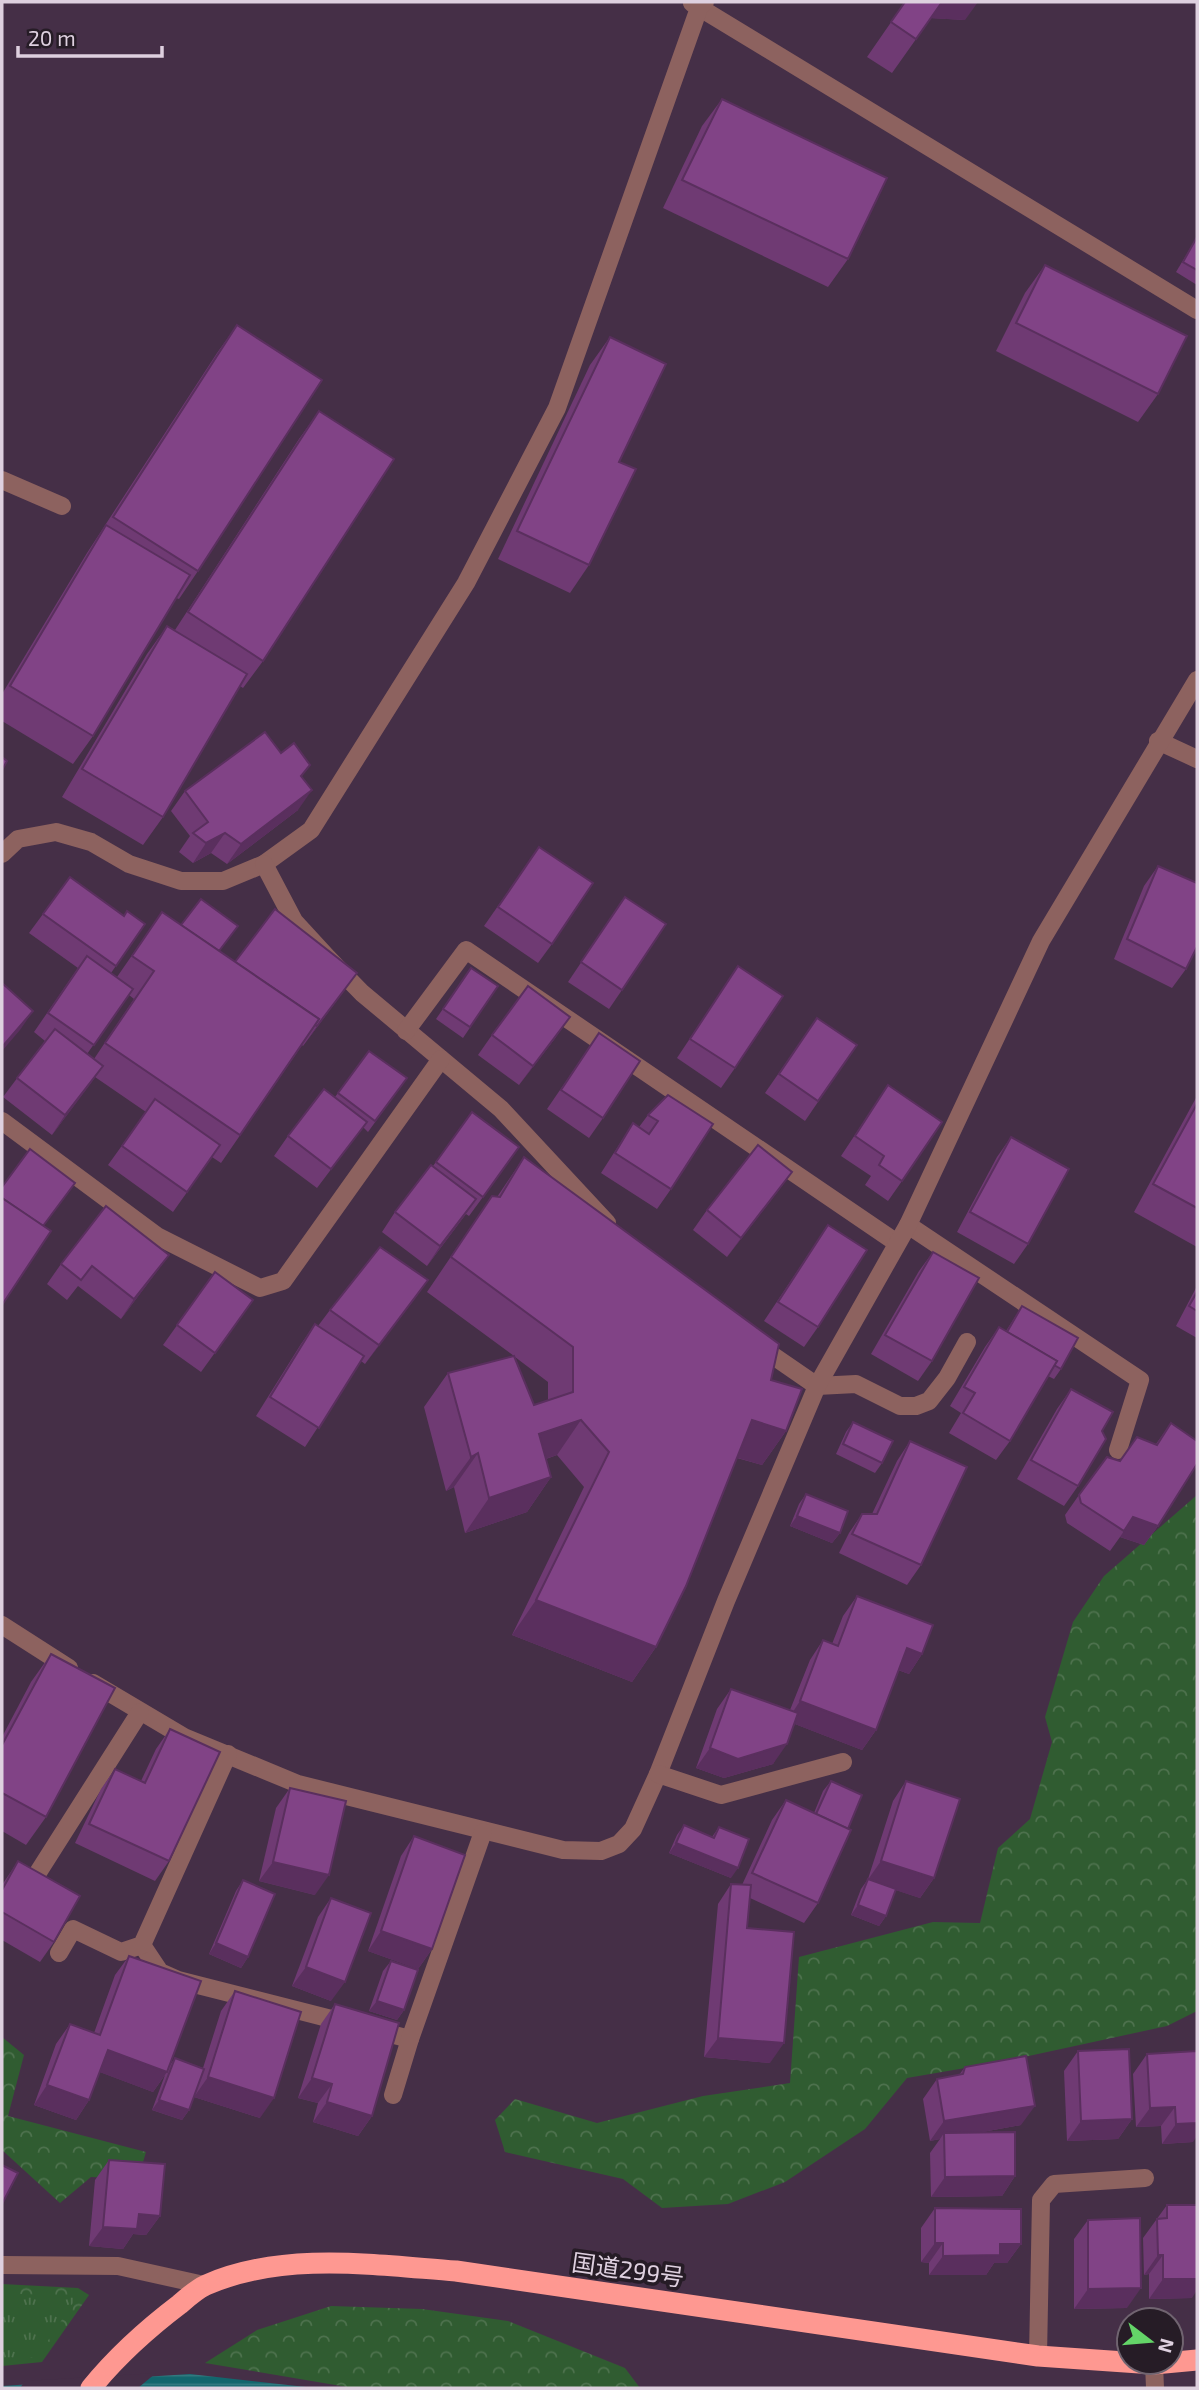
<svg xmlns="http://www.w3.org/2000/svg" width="1199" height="2390" font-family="'Exo 2','Noto Sans JP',sans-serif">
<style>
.forest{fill:url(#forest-crowns)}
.park{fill:url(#park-tufts)}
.water{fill:url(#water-rules)}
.pier{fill:#452f47}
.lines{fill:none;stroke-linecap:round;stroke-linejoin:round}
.minor{stroke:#8d625f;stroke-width:18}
.highway{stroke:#fe9891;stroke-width:21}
.wall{fill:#6f3a73;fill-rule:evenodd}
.shaded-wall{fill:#5a2f5e}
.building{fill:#814386;stroke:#5a2f5e;stroke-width:2}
.labels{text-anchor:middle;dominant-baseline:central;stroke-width:7;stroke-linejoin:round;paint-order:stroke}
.street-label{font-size:24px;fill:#ded0df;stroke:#261c26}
</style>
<defs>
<pattern id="forest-crowns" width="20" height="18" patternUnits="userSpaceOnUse" patternTransform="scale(1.75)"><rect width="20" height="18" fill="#305c31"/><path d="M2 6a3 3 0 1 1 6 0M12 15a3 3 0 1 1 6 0" fill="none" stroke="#4e724e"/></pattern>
<pattern id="park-tufts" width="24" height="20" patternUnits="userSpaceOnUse" patternTransform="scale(1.75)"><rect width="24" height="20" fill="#305c31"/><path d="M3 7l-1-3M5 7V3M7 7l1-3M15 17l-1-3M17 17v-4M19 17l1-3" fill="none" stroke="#4e724e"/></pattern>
<pattern id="water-rules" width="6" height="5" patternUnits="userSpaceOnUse" patternTransform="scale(1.75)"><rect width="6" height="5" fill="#12666d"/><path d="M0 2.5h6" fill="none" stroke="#347b81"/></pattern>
</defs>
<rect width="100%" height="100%" fill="#452f47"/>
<g class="forest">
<path d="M1197 1495V2011L1167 2026 1006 2061 907 2078 865 2129 785 2182 728 2204 662 2208 623 2179 505 2152 495 2120 515 2099 597 2123 703 2096 790 2083 799 1957 933 1922 980 1923 998 1848 1030 1819 1052 1742 1045 1717 1073 1622 1104 1576Z"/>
<path d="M2 2037 24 2055 8 2116 146 2152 138 2179 91 2177 60 2203 2 2150Z"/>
<path d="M2 2284 78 2288 89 2295 42 2362 2 2366Z"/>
<path d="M331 2306 422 2309 508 2321 625 2368 640 2388H353L205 2363 257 2330Z"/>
</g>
<path class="park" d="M2 2293 77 2297 37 2357 2 2360Z"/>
<path class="water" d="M190 2374 315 2388H2V2386Z"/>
<path class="pier" d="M156 2373 138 2388H20L25 2381Z"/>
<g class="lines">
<g class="minor">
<path d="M692 3 1197 310"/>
<path d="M2 480 62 506"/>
<path d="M1158 741 1197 759"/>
<path d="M2 854 18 839 56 832 91 842 129 864 181 881H223L264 864 311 830 466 583 557 408 699 8 705 2"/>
<path d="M264 864 294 921 328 958 362 993 501 1109 607 1223"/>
<path d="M406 1031 466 950 897 1243"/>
<path d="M2 1121 157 1236 260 1288 283 1281 441 1059"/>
<path d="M908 1225 1140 1380 1118 1450"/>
<path d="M756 1344 817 1386 856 1384 900 1406H916L929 1401 947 1378 967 1342"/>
<path d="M2 1625 69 1668"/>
<path d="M93 1683 184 1737 298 1784 563 1850 601 1851 619 1844 633 1829 658 1774 726 1601 817 1386 908 1225 1041 941 1197 680"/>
<path d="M658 1774 721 1795 843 1762"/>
<path d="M32 1882 140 1712"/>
<path d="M142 1945 160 1972 178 1980 410 2039"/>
<path d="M59 1953 73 1929 121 1952 142 1945 228 1754"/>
<path d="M393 2095 410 2039 483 1832"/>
<path d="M2 2265 118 2266 204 2285"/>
<path d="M1038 2356 1041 2200 1054 2184 1145 2178"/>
<path d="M1154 2364 1155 2388"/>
</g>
<path class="highway" d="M91 2388C117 2356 147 2329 180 2304 188 2297 197 2289 206 2285 283 2251 375 2265 456 2271L1038 2356 1154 2364 1197 2360"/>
</g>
<g class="wall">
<path d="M905 2 965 20 931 18 892 73 867 57Z"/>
<path d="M722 99 848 259 828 287 663 208 702 126Z"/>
<path d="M1197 237V285L1176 272Z"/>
<path d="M1045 265 1158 394 1138 422 996 351 1025 293Z"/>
<path d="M237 325 198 571 179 599 176 598 93 736 73 764 2 721V694L87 553 217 353Z"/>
<path d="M610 337 619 462 589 565 570 593 498 559 590 365Z"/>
<path d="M319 411 263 661 243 688 240 686 163 817 143 845 62 797 147 654 167 626 175 630 299 439Z"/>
<path d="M281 753 310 765 301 777 298 810 227 864 211 853 193 863 179 852 190 836 171 811 185 791Z"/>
<path d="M539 847 552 944 538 963 484 926Z"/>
<path d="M1158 866 1186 969 1172 988 1114 959 1144 886Z"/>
<path d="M625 897 622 990 609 1009 568 982Z"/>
<path d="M162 912 235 962 343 992 303 1046 302 1045 221 1163 212 1157 173 1212 108 1165 146 1112 95 1077 52 1135 3 1097 45 1041 34 1032 78 968 29 933 43 914 124 916 145 924 111 973 117 977ZM129 995 134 999 94 1059 87 1054Z"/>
<path d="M738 966 735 1068 721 1088 677 1058Z"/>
<path d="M471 968 498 986 463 1038 436 1019Z"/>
<path d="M817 1018 857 1045 805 1121 765 1093Z"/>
<path d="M599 1033 603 1118 589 1138 547 1109Z"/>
<path d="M492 1035 556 1037 519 1085 478 1055Z"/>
<path d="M369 1051 407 1078 368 1132 363 1127 317 1188 274 1156 288 1136 335 1097Z"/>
<path d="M888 1085 902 1181 888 1201 865 1185 871 1176 841 1156Z"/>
<path d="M668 1095 671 1189 657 1209 601 1173 633 1123 639 1127 648 1115Z"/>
<path d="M1197 1096V1247L1134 1212Z"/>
<path d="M472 1112 505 1167 469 1216 466 1214 427 1266 382 1232 395 1212 433 1166Z"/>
<path d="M1011 1137 1028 1244 1014 1264 957 1232 997 1157Z"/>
<path d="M524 1157 771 1380 786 1431 762 1465 737 1458 656 1647 632 1682 512 1635 584 1487 557 1455 546 1459 551 1477 527 1512 465 1533 454 1487 446 1491 424 1407 448 1373 514 1356 427 1292 492 1196 497 1197ZM515 1357 548 1382V1400L534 1405Z"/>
<path d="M792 1172 778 1191 727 1257 693 1230 707 1210Z"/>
<path d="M828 1225 818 1327 804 1347 764 1321Z"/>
<path d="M933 1252 932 1361 918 1381 871 1354 919 1271Z"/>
<path d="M169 1255 121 1319 78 1286 67 1300 47 1284 61 1264Z"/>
<path d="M215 1272 253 1300 201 1372 163 1345Z"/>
<path d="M428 1280 365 1364 361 1361 305 1447 256 1416 301 1344 315 1324 318 1326 330 1310Z"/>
<path d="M1197 1286V1338L1176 1326Z"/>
<path d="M1022 1306 1061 1369 1054 1379 1048 1376 1010 1441 996 1460 949 1433 961 1413 950 1406 985 1347 999 1327 1006 1331Z"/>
<path d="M1071 1389 1078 1486 1064 1506 1017 1479 1057 1409Z"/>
<path d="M853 1422 882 1463 875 1473 836 1454 846 1432Z"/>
<path d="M1171 1423 1158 1526 1144 1545 1120 1537 1110 1551 1067 1523 1065 1515 1079 1495 1120 1461 1156 1444Z"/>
<path d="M910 1441 921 1565 907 1585 839 1553 849 1533 862 1514H872L897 1461Z"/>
<path d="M806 1494 840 1533 832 1543 790 1526 799 1504Z"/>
<path d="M857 1596 922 1654 909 1674 898 1670 876 1730 862 1750 795 1724 773 1764 724 1778 696 1768 717 1709 731 1689 790 1710 810 1660 823 1640 832 1644 843 1616Z"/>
<path d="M51 1654 46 1817 26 1845 2 1831V1737L31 1682Z"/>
<path d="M170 1729 169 1861 155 1881 75 1843 101 1789 115 1769 141 1781 156 1749Z"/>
<path d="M831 1781 848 1829 818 1903 804 1923 750 1898 747 1928 770 2063 704 2057 718 1904 731 1884 742 1885 772 1820 786 1800 814 1813 823 1791Z"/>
<path d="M906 1781 934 1878 920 1898 896 1890 886 1916 879 1926 851 1915 861 1889 868 1879 893 1801Z"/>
<path d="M290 1788 315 1895 259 1881 276 1808Z"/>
<path d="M684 1825 712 1837 719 1827 731 1878 669 1853 677 1835Z"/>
<path d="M414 1836 432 1949 418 1969 368 1951 401 1856Z"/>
<path d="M18 1861 54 1942 40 1962 2 1940V1885Z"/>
<path d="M243 1880 248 1957 241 1968 209 1954 236 1891Z"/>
<path d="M331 1898V2001L292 1986 318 1917Z"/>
<path d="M129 1956 170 2065 175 2058 203 2068 221 2011 235 1991 260 2118 194 2097 189 2110 182 2120 152 2110 165 2075 153 2092 100 2072 89 2100 76 2120 34 2105 56 2044 70 2024 94 2033 115 1975Z"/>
<path d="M391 1961 404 2010 397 2020 369 2011 383 1971Z"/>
<path d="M335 2004 372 2116 358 2136 313 2122 318 2103 298 2098 321 2024Z"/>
<path d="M1078 2051 1132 2119 1118 2139 1067 2141 1064 2071Z"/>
<path d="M1147 2054 1193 2142 1162 2144 1161 2126 1136 2127 1133 2074Z"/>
<path d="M965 2067 1021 2125 977 2133 1015 2176 1002 2196 931 2197 930 2153 940 2139 930 2141 923 2099 937 2079 959 2075Z"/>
<path d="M109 2160 160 2216 146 2235 133 2234 123 2249 89 2246 95 2180Z"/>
<path d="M1167 2205 1192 2298 1149 2299V2274L1144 2275 1143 2238Z"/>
<path d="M935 2208 1021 2244 1007 2263H994L986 2275H929V2263L921 2262V2228Z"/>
<path d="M1088 2220 1127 2308 1074 2309V2239Z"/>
</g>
<g class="shaded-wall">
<path d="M939 2H978L965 20 928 18Z"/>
<path d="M312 790 298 810 227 864 241 844Z"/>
<path d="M225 833 211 853 193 863 206 843Z"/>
<path d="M357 973 343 992 303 1046 317 1026Z"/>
<path d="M33 1011 20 1030 2 1051V1047Z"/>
<path d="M570 1017 556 1037 519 1085 533 1066Z"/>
<path d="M103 1066 89 1086 52 1135 65 1115Z"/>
<path d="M792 1172 778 1191 727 1257 741 1238Z"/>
<path d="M476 1199 462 1219 427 1266 440 1246Z"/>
<path d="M169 1255 155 1274 121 1319 134 1299Z"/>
<path d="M428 1280 414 1300 365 1364 379 1345Z"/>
<path d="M581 1420 557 1455 515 1469 539 1434Z"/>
<path d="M752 1420 786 1431 762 1465 728 1455Z"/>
<path d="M478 1453 454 1487 446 1491 471 1457Z"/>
<path d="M551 1477 527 1512 465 1533 489 1498Z"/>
<path d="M797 1516 840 1533 832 1543 790 1526Z"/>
<path d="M1133 1517 1158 1526 1144 1545 1120 1537Z"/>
<path d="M536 1600 656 1647 632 1682 512 1635Z"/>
<path d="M907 1648 922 1654 909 1674 893 1668Z"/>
<path d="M800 1701 876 1730 862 1750 787 1721Z"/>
<path d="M787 1744 773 1764 724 1778 696 1768 710 1748Z"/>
<path d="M676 1843 738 1868 731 1878 669 1853Z"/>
<path d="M881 1861 934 1878 920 1898 867 1881Z"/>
<path d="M273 1862 329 1875 315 1895 259 1881Z"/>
<path d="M858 1905 886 1916 879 1926 851 1915Z"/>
<path d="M381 1931 432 1949 418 1969 368 1951Z"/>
<path d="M216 1943 248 1957 241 1968 209 1954Z"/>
<path d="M306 1967 345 1982 331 2001 292 1986Z"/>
<path d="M377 2001 404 2010 397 2020 369 2011Z"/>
<path d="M718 2038 784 2043 770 2063 704 2057Z"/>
<path d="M108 2050 167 2072 153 2092 94 2070Z"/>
<path d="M208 2077 274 2098 260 2118 194 2097Z"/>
<path d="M312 2078 332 2084 318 2103 298 2098Z"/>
<path d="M47 2085 89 2100 76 2120 34 2105Z"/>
<path d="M159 2100 189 2110 182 2120 152 2110Z"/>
<path d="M327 2102 372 2116 358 2136 313 2122Z"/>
<path d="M1035 2106 1021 2125 944 2139V2133L940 2139 930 2141 944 2121Z"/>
<path d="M1175 2107 1161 2126 1136 2127 1150 2108Z"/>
<path d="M1132 2119 1118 2139 1067 2141 1081 2121Z"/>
<path d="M1197 2123V2136L1193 2142 1162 2144 1176 2124Z"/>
<path d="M1015 2176 1002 2196 931 2197 945 2177Z"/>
<path d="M139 2214 160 2216 146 2235 133 2234 123 2249 89 2246 103 2227Z"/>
<path d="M935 2243H943L929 2263 921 2262Z"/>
<path d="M1000 2244H1021L1007 2263H994L986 2275H929L943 2256Z"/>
<path d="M1158 2255H1163L1149 2274 1144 2275Z"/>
<path d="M1163 2279H1197V2290L1192 2298 1149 2299Z"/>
<path d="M1141 2288 1127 2308 1074 2309 1088 2289Z"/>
</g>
<g class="building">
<path d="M905 2H942L916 39 891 22Z"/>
<path d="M722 99 887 178 848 259 682 180Z"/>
<path d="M1197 237V270L1183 262Z"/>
<path d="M1045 265 1187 336 1158 394 1016 323Z"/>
<path d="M237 325 322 380 198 571 113 517Z"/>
<path d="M610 337 666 364 619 462 636 469 589 565 517 531Z"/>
<path d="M319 411 394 459 263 661 188 612Z"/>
<path d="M106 525 190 575 93 736 10 686Z"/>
<path d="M167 626 247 674 163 817 82 769Z"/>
<path d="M265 732 281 753 294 743 310 765 301 776 312 790 241 844 225 833 206 843 193 833 208 822 185 791Z"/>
<path d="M2 757 7 761 2 770Z"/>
<path d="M539 847 593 883 552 944 498 907Z"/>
<path d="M1158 866 1197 883V947L1186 969 1127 939Z"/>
<path d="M70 877 124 916 127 911 145 924 116 966 43 914Z"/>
<path d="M625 897 666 924 622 990 581 962Z"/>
<path d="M201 899 238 926 219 951 181 925Z"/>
<path d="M275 909 357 973 317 1026 315 1025 319 1019 235 962Z"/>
<path d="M162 912 319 1019 240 1135 105 1043 154 971 132 956Z"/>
<path d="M87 956 133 989 94 1045 48 1013Z"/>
<path d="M738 966 783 996 735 1068 690 1039Z"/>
<path d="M471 968 498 986 470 1027 443 1009Z"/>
<path d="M2 983 33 1011 2 1047Z"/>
<path d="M528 986 570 1017 533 1066 492 1035Z"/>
<path d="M817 1018 857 1045 818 1101 779 1074Z"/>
<path d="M55 1029 103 1066 65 1115 17 1078Z"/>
<path d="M599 1033 640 1061 603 1118 561 1090Z"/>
<path d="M369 1051 407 1078 375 1121 338 1093Z"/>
<path d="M888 1085 942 1122 902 1181 879 1165 884 1156 855 1136Z"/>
<path d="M324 1089 367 1122 331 1169 288 1136Z"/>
<path d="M668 1095 713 1124 671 1189 615 1153 633 1123 649 1134 658 1121 648 1115Z"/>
<path d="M155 1099 220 1145 187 1192 122 1146Z"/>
<path d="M1197 1104V1208L1153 1184Z"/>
<path d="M472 1112 519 1147 483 1197 436 1162Z"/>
<path d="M1011 1137 1069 1169 1028 1244 970 1212Z"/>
<path d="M758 1145 792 1172 741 1238 707 1210Z"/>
<path d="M30 1149 75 1183 43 1226 2 1198V1187Z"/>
<path d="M524 1157 779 1344 771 1380 802 1389 786 1431 752 1420 686 1586 656 1647 536 1600 609 1452 581 1420 539 1434 551 1477 489 1498 478 1453 471 1457 448 1373 514 1356 534 1405 573 1392V1347L451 1257 492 1196 500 1197Z"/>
<path d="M431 1165 476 1199 440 1246 395 1212Z"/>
<path d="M2 1198 51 1231 2 1305Z"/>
<path d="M106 1206 169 1255 134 1299 92 1266 81 1280 61 1264Z"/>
<path d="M828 1225 867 1250 818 1327 778 1302Z"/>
<path d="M380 1247 428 1280 379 1345 330 1310Z"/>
<path d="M933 1252 979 1278 932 1361 885 1335Z"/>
<path d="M215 1272 253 1300 215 1353 177 1325Z"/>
<path d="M1197 1292V1311L1189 1306Z"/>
<path d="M1022 1306 1078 1338 1061 1369 1054 1365 1057 1361 1007 1332Z"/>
<path d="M315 1324 364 1356 319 1428 270 1397Z"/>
<path d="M999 1327 1057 1361 1010 1441 963 1413 975 1393 964 1387Z"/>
<path d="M1071 1389 1113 1412 1102 1431 1106 1439 1078 1486 1031 1460Z"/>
<path d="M853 1422 893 1441 882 1463 843 1444Z"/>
<path d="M1171 1423 1197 1441V1464L1158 1526 1133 1517 1124 1531 1081 1503 1079 1495 1107 1457 1120 1461 1137 1437 1157 1445Z"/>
<path d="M910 1441 967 1467 921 1565 852 1534 862 1514H877Z"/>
<path d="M806 1494 848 1511 840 1533 797 1516Z"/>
<path d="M857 1596 933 1625 922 1654 907 1648 876 1730 800 1701 823 1640 838 1646Z"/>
<path d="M51 1654 115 1688 46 1817 2 1793V1745Z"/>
<path d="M731 1689 798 1713 787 1744 738 1759 710 1748Z"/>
<path d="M170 1729 220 1752 169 1861 89 1824 115 1769 145 1783Z"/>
<path d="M831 1781 862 1795 848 1829 816 1814Z"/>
<path d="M906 1781 960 1799 934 1878 881 1861Z"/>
<path d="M290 1788 346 1801 329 1875 273 1862Z"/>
<path d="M786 1800 851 1830 818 1903 752 1873Z"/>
<path d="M684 1825 714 1838 719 1827 749 1839 738 1868 676 1843Z"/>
<path d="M414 1836 465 1855 432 1949 381 1931Z"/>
<path d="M18 1861 80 1896 54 1942 2 1912V1890Z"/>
<path d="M868 1879 896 1889 886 1916 858 1905Z"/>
<path d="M243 1880 275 1894 248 1957 216 1943Z"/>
<path d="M731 1884 751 1885 747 1928 794 1932 784 2043 718 2038Z"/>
<path d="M331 1898 371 1913 345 1982 306 1967Z"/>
<path d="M129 1956 201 1981 167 2072 108 2050 89 2100 47 2085 70 2024 100 2035Z"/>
<path d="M391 1961 418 1970 404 2010 377 2001Z"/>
<path d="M235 1991 301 2012 274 2098 208 2077Z"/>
<path d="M335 2004 399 2023 372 2116 327 2102 332 2084 312 2078Z"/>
<path d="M1129 2049 1132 2119 1081 2121 1078 2051Z"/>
<path d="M1197 2051V2123L1176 2124 1175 2107 1150 2108 1147 2054Z"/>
<path d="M1026 2056 1035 2106 944 2121 937 2079 963 2074 965 2067Z"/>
<path d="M175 2058 204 2069 189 2110 159 2100Z"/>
<path d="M1015 2132V2176L945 2177 944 2133Z"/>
<path d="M109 2160 165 2164 160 2216 139 2214 137 2229 103 2227Z"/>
<path d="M2 2165 18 2173 2 2204Z"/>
<path d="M1167 2205H1197V2279H1163V2255H1158L1157 2219 1167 2218Z"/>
<path d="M935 2208 1021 2209V2244H1000V2255L943 2256V2243H935Z"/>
<path d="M1140 2218 1141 2288 1088 2289V2220Z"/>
</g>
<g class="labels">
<g class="street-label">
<text transform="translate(628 2269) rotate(8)">国道299号</text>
</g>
</g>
<rect width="1199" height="2390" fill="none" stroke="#ded0df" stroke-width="7"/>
<g transform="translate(1150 2341) rotate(106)"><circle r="33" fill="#261c26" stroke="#706470" stroke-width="2"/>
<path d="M0-5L12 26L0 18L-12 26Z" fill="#64d468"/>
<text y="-10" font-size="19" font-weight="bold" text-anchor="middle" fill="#ded0df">N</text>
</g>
<path d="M18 46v10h144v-10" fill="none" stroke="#ded0df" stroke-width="3.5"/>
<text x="28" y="46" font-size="21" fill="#ded0df" stroke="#261c26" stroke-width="5" paint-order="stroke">20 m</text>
</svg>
